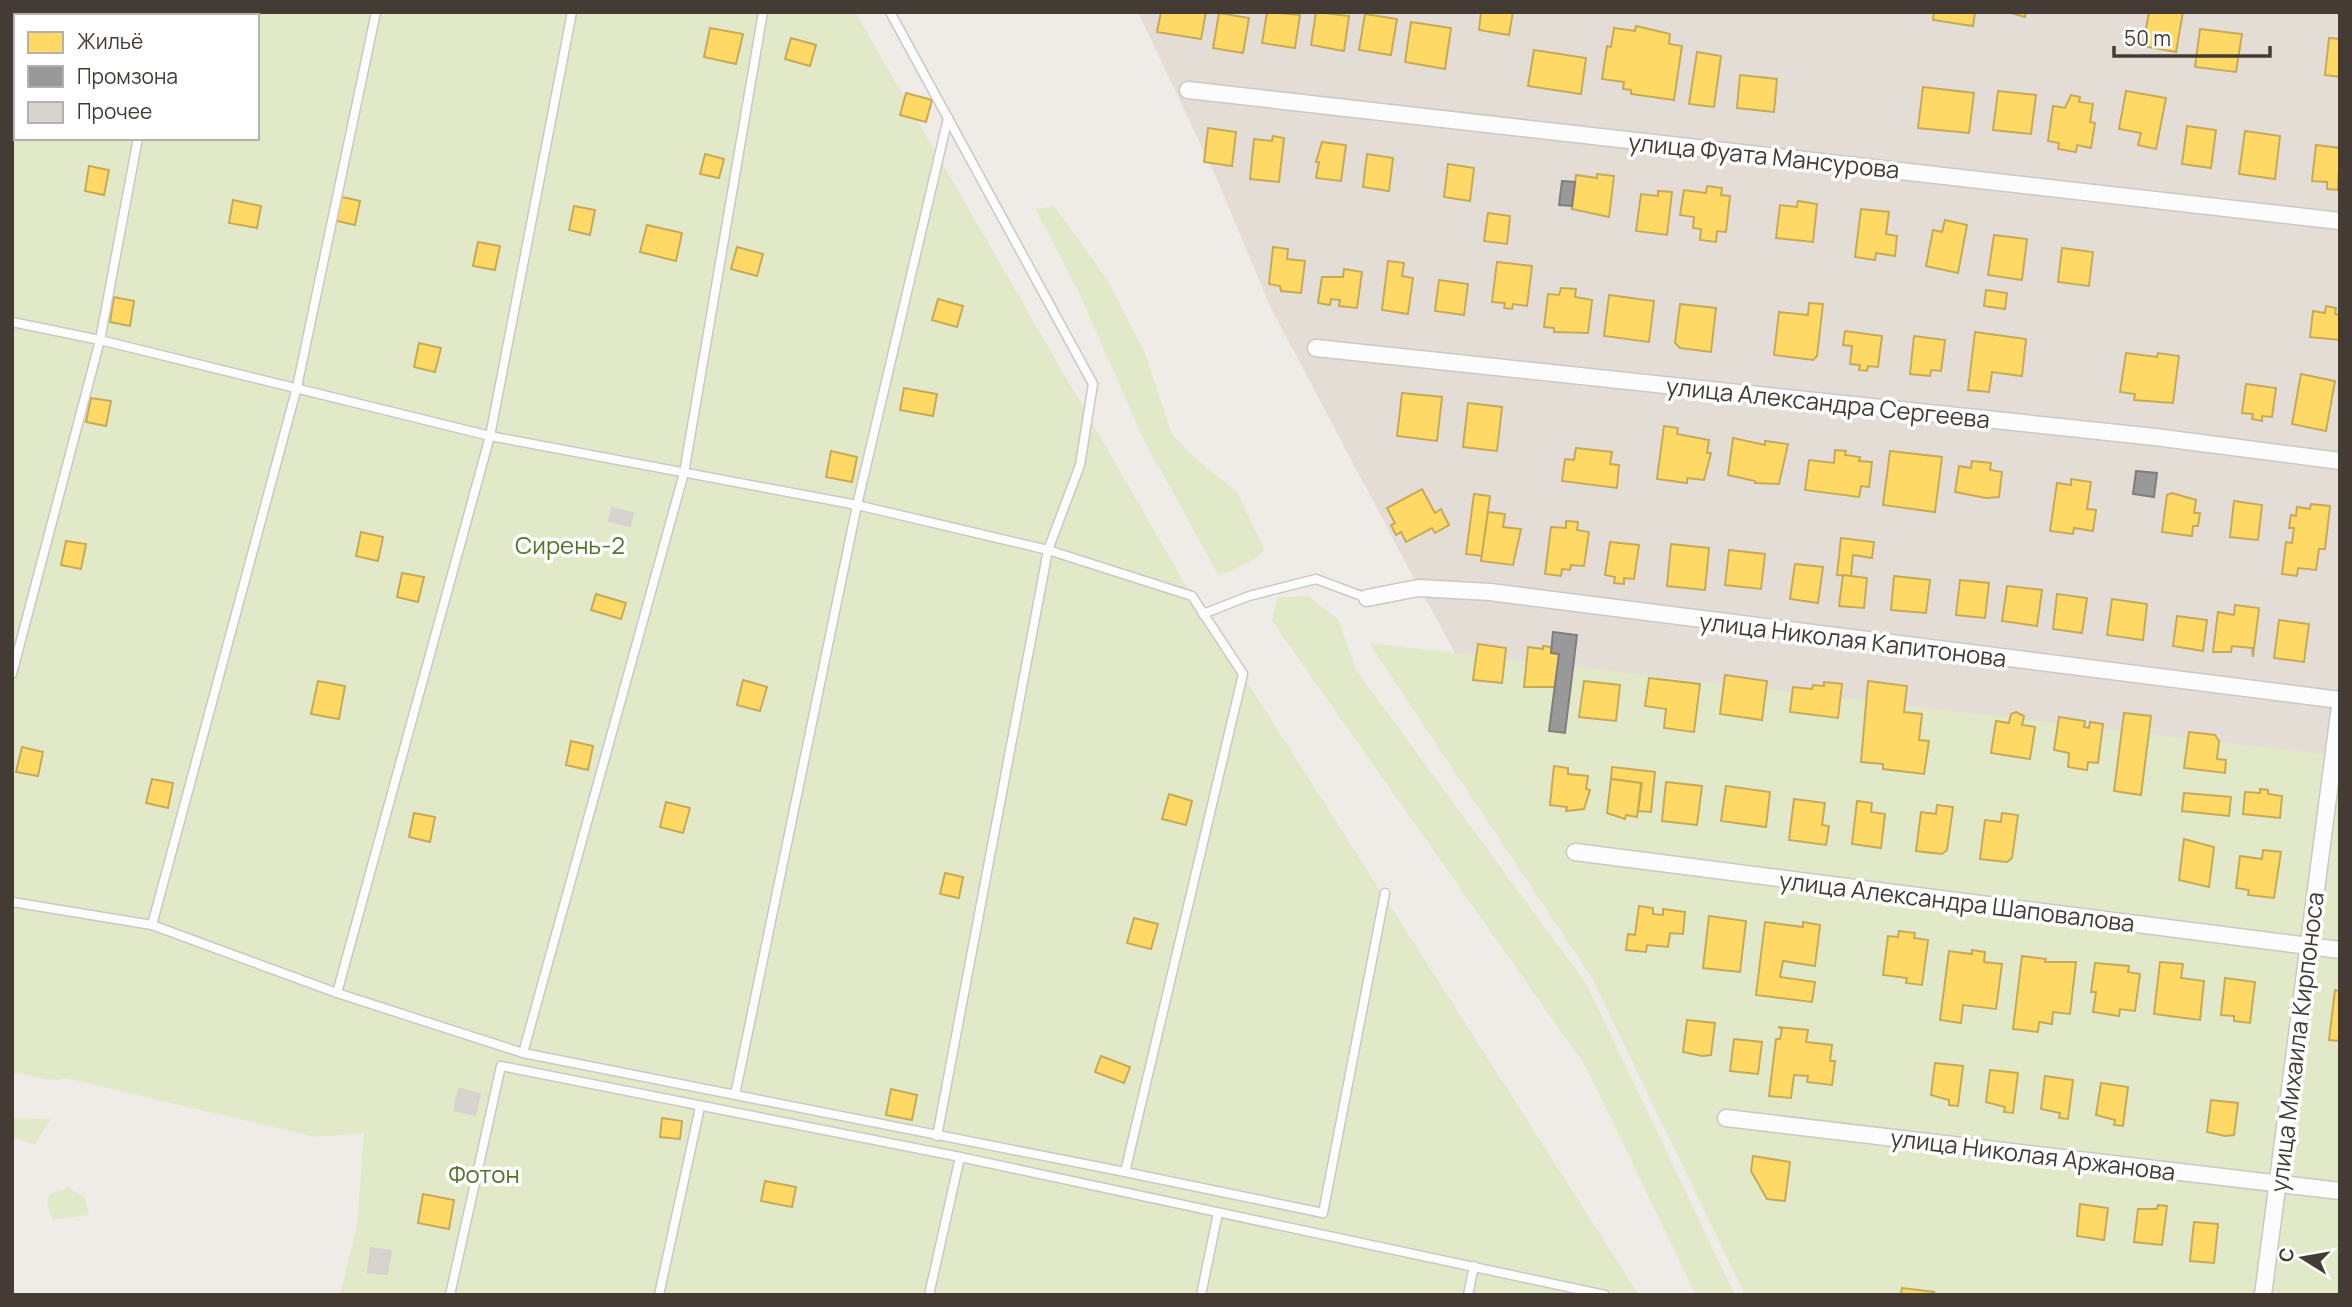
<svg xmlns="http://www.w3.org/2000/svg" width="2352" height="1307" font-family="Manrope,sans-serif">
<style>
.residential{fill:#e3ddd5}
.green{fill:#e1e9c8;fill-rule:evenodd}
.homes{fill:#ffd966;stroke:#c7aa57;stroke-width:2}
.industry{fill:#999;stroke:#807d7b;stroke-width:2}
.building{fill:#d7d3cf;stroke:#d7d2ce;stroke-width:2}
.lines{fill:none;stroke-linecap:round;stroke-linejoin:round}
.lane-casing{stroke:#cbc8c4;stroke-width:11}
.street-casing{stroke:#cbc8c4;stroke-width:19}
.lane{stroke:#fdfcfc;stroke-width:8}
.street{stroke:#fdfcfc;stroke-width:16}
.labels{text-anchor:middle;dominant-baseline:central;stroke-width:7;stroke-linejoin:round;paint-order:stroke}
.street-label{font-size:24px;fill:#443b34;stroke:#fff}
.park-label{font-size:24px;fill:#527529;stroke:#fff}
</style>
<rect width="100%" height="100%" fill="#efece8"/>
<path class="residential" d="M1138 12H2340V1295L1504 742 1409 569 1271 308 1215 175Z"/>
<g class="green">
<path d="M12 12H855L1192 596 1639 1295H340L357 1226 364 1133 316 1137 65 1078C46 1084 31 1073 12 1073ZM16 16H257V138H16Z"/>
<path d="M1054 206 1104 275 1144 350 1172 434 1191 455 1237 492 1265 551 1248 563 1219 576 1143 438 1077 288 1035 209Z"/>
<path d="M1308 596 1338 619 1356 670 1587 985 1735 1295H1696L1586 1067 1272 621 1277 597Z"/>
<path d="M1369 643 2340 756V1295H1745L1592 978Z"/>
<path d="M12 1118 51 1119 34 1145 12 1136Z"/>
<path d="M68 1188 85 1197 89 1215 53 1220 47 1204 49 1194Z"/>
</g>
<g class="homes">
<path d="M177 12H198L197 16H177Z"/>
<path d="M1161 12H1206L1201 39 1157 32Z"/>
<path d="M1267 12 1300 15 1295 48 1262 43Z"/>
<path d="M1316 12 1349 16 1344 51 1311 45Z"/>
<path d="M1481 12H1513L1509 35 1479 30Z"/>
<path d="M1934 12H1975L1973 26 1933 20Z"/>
<path d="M2008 12H2026L2025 17Z"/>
<path d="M2149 12H2183L2176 52 2143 46Z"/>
<path d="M1219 13 1249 18 1243 53 1213 48Z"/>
<path d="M1365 14 1397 19 1391 55 1359 50Z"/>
<path d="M1411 22 1451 28 1445 69 1405 62Z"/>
<path d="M1636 26 1670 34 1669 44 1682 46 1674 100 1631 94V90L1623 89 1624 82 1602 79 1607 46 1611 47 1614 28 1635 31Z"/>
<path d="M710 28 743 34 736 64 704 57Z"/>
<path d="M2200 29 2242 34 2236 72 2195 67Z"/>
<path d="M791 38 816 45 810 66 785 59Z"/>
<path d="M2329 38 2340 39V86V77L2325 75Z"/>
<path d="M1534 50 1586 58 1581 94 1528 86Z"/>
<path d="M1697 52 1721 56 1714 107 1689 104Z"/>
<path d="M1740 75 1777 79 1774 112 1737 108Z"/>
<path d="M1923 87 1974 93 1969 133 1918 128Z"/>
<path d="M1998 91 2036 95 2031 134 1993 130Z"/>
<path d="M2126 91 2166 98 2156 149 2138 145 2141 133 2119 129Z"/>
<path d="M906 93 932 100 926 122 900 115Z"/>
<path d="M2071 95 2080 97 2079 102 2093 104 2090 122 2095 123 2091 148 2077 145 2076 152 2058 149 2059 143 2048 141 2053 106 2065 108Z"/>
<path d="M2187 126 2216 130 2211 168 2182 164Z"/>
<path d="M1208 128 1236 132 1232 166 1204 162Z"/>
<path d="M2245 131 2280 136 2275 179 2239 174Z"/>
<path d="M1273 136 1284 138 1279 182 1250 179 1254 139 1272 141Z"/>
<path d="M1322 142 1346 145 1341 181 1316 178 1319 162H1316Z"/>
<path d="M2316 145 2340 148 2338 190 2327 189V182L2312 181Z"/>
<path d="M705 154 724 159 719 178 700 174Z"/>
<path d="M1367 154 1393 158 1389 191 1363 187Z"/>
<path d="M1448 164 1474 168 1470 201 1444 197Z"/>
<path d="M89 166 109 170 104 195 85 191Z"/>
<path d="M1597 174 1614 176 1609 217 1572 209 1576 175 1597 178Z"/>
<path d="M1707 186 1722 188 1721 195 1730 196 1726 232 1717 231 1716 242 1700 240 1701 229 1693 228 1694 217 1680 215 1684 190 1706 193Z"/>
<path d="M1658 191 1672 192 1667 235 1636 231 1641 194 1658 196Z"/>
<path d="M338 196 360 201 355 225 333 220Z"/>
<path d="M233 200 261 206 257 228 229 223Z"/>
<path d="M1798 201 1817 204 1813 242 1776 238 1780 205 1797 207Z"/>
<path d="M574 206 595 210 590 235 569 230Z"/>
<path d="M1861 209 1889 212 1886 234 1897 236 1895 256 1876 253 1875 260 1855 257Z"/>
<path d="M1488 213 1510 216 1507 244 1484 241Z"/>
<path d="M1945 220 1967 225 1958 273 1926 266 1933 230 1942 232Z"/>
<path d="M647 225 682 233 676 261 640 252Z"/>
<path d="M1994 235 2027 239 2022 280 1988 275Z"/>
<path d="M478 242 500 246 495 270 473 266Z"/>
<path d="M737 247 763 254 757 276 731 269Z"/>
<path d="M1273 247 1288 249 1287 259 1305 261 1301 293 1281 291 1280 286 1269 284Z"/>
<path d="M2062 248 2093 252 2089 286 2058 282Z"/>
<path d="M1388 261 1404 263 1402 276 1413 278 1408 314 1382 310Z"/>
<path d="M1497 262 1532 266 1527 306 1513 304 1512 309 1504 308 1505 303 1492 302Z"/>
<path d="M1344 269 1362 272 1357 308 1339 306 1340 300 1331 299 1330 305 1318 303 1322 277H1343Z"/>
<path d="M1439 280 1468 284 1464 315 1435 311Z"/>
<path d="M1561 288 1576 289 1575 297 1592 300 1588 333 1554 332V328L1544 327 1548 294 1559 295Z"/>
<path d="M1986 290 2007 293 2005 309 1984 306Z"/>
<path d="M1609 295 1654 301 1649 342 1604 336Z"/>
<path d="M114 297 134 301 130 326 110 322Z"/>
<path d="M938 299 963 306 957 327 932 320Z"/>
<path d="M1809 303 1823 304 1817 356 1813 360 1774 355 1779 312 1808 315Z"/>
<path d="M1680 304 1716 308 1711 352 1680 348 1675 343Z"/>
<path d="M2326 306 2336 308 2335 314 2340 315V340L2310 337 2313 311 2325 313Z"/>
<path d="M1845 331 1882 336 1878 367 1868 366 1867 371 1859 370 1860 365 1850 364 1852 346 1843 345Z"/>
<path d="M1975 332 2026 339 2022 376 1992 372 1989 392 1968 390Z"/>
<path d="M1914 336 1945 340 1941 371 1931 370 1930 376 1910 374Z"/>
<path d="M419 343 441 348 435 372 414 367Z"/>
<path d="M2126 353 2157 357 2158 353 2179 356 2173 403 2134 400 2135 394 2120 392Z"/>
<path d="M2301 374 2335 381 2326 431 2292 424Z"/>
<path d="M2246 384 2276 388 2272 417 2262 416V421L2252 419 2253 414 2242 413Z"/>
<path d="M904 388 937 394 933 416 900 410Z"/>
<path d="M1402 393 1442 397 1437 441 1397 436Z"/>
<path d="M91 398 111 401 106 426 86 422Z"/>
<path d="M1468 403 1502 407 1497 451 1463 447Z"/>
<path d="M1664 426 1678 428 1677 434 1709 440 1707 453H1711L1704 480 1687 478V483L1657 479Z"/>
<path d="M1733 438 1765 445V441L1788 444 1779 484 1755 483V481L1728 475Z"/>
<path d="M1576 448 1612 452 1610 464 1619 465 1617 488 1562 481 1565 459 1574 460Z"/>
<path d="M1835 450 1846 451 1845 455 1860 457 1859 461 1872 462 1869 487 1861 486 1859 497 1805 490 1809 460 1834 463Z"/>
<path d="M831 451 857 457 852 482 826 477Z"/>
<path d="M1890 451 1942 457 1935 512 1883 505Z"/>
<path d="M1972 461 1991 463 1990 470 2002 472 1999 497 1986 498 1955 492 1959 466 1971 468Z"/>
<path d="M2071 479 2091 482 2087 509 2096 510 2093 531 2074 528 2073 534 2050 531 2057 483 2071 485Z"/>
<path d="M1422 489 1435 513 1441 509 1449 525 1435 533 1432 528 1406 542 1401 532 1396 535 1391 525 1395 523 1387 508Z"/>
<path d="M2172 493 2196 500 2194 513H2200L2198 526H2193L2192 536 2162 532 2167 495Z"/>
<path d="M1474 494 1490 496 1482 556 1466 554Z"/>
<path d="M2234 501 2262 505 2258 540 2230 537Z"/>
<path d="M2311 504 2330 506 2325 549H2319L2316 570 2298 568 2297 576 2282 574 2286 542 2292 543 2294 528H2289L2291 515 2296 516 2297 507 2310 509Z"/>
<path d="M1488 512 1505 514 1503 527 1521 529 1513 565 1481 561Z"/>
<path d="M1566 521 1578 522 1577 530 1589 532 1584 566 1571 565 1570 570 1562 569 1561 576 1545 574 1551 527 1566 528Z"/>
<path d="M361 532 383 537 378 561 356 556Z"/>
<path d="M1841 538 1874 542 1872 558 1853 555 1851 576 1837 575Z"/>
<path d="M66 541 86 544 81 569 61 565Z"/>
<path d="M1610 542 1639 545 1634 579 1624 578V584L1614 583 1615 577 1605 575Z"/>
<path d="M1671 544 1709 548 1705 590 1667 586Z"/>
<path d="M1729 550 1765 554 1761 589 1725 585Z"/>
<path d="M1795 564 1823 567 1818 603 1790 599Z"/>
<path d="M402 573 424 577 418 602 397 597Z"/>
<path d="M1843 575 1867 578 1864 608 1839 606Z"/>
<path d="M1894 576 1930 580 1926 613 1891 610Z"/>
<path d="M1960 580 1989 583 1985 618 1956 615Z"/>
<path d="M2007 586 2042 590 2037 626 2002 621Z"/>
<path d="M596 594 626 603 621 619 591 610Z"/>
<path d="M2057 594 2087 598 2082 633 2053 629Z"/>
<path d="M2112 599 2147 604 2143 640 2107 635Z"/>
<path d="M2235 605 2259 608 2253 657 2252 648 2232 646 2231 652H2213L2218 612 2234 615Z"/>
<path d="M2177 616 2207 620 2203 651 2173 646Z"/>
<path d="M2279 620 2309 624 2304 662 2274 658Z"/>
<path d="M1478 644 1506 648 1502 683 1473 680Z"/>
<path d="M1543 646 1551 647V653L1559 654 1555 687H1524L1528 647 1543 649Z"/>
<path d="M1725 675 1767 681 1762 720 1720 714Z"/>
<path d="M1649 678 1700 684 1694 732 1664 728 1666 709 1645 706Z"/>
<path d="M743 680 767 687 760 711 737 705Z"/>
<path d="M318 681 345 686 339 719 311 714Z"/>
<path d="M1584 681 1620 685 1616 721 1579 717Z"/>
<path d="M1868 681 1907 686 1904 712 1922 714 1919 740 1929 741 1924 774 1883 769V764L1861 762Z"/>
<path d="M1824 682 1842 684 1838 718 1790 712 1793 687 1812 689 1813 685 1824 686Z"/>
<path d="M2016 712 2024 716 2022 725 2035 727 2030 759 1991 753 1996 721 2009 723 2011 714Z"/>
<path d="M2124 713 2151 716 2141 795 2114 791Z"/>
<path d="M2059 717 2085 721 2084 727 2089 728 2090 722 2103 724 2098 763 2088 762 2087 770 2068 767 2069 753 2054 750Z"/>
<path d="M2189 732 2215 735 2219 741 2217 759 2226 760 2225 773 2184 768Z"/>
<path d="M571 741 593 746 588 770 566 765Z"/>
<path d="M22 747 43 752 38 776 16 772Z"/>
<path d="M1554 766 1568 768V774L1588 776 1586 789 1590 790 1584 809 1566 811 1567 807 1550 805Z"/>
<path d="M1612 767 1655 772 1651 812 1638 811 1642 783 1611 779Z"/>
<path d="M152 779 173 783 168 808 146 803Z"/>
<path d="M1611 779 1641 783 1637 817 1626 815 1625 819 1607 813Z"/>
<path d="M1666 782 1702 786 1697 825 1662 821Z"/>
<path d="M1726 786 1770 792 1766 827 1721 821Z"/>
<path d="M2260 789 2268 790V794L2282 796 2280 818 2243 814 2245 792 2260 793Z"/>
<path d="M2184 793 2231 797 2229 816 2182 811Z"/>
<path d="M1169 794 1192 801 1186 825 1162 819Z"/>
<path d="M1794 799 1825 803 1822 825 1829 826 1826 845 1789 840Z"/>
<path d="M1857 801 1872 803 1871 812 1885 814 1881 848 1852 844Z"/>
<path d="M666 802 690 808 683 833 660 827Z"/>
<path d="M1937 805 1953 807 1947 850 1942 854 1916 851 1921 812 1936 814Z"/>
<path d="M414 813 435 817 430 842 409 837Z"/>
<path d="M2002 813 2018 815 2012 858 2007 862 1980 859 1985 820 2001 822Z"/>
<path d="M2184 839 2214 847 2209 887 2179 880Z"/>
<path d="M2263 850 2281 852 2274 898 2248 895 2249 890 2236 888 2240 856 2262 859Z"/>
<path d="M945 873 963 877 959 898 940 894Z"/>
<path d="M1639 906 1653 908V914L1663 915V909L1685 912 1683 934 1670 933 1668 947 1647 945 1646 952 1626 950 1628 934 1635 935Z"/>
<path d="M1709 916 1746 921 1740 972 1703 968Z"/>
<path d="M1134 918 1158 924 1151 949 1127 943Z"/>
<path d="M1765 922 1803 927V922L1820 925 1815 966 1783 961 1780 977 1815 982 1812 1002 1756 995Z"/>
<path d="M1899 931 1915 933 1914 938 1928 940 1922 985 1906 983 1907 978 1883 975 1888 936 1898 937Z"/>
<path d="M1972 950 1985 952 1984 962 2002 964 1996 1009 1963 1005 1961 1023 1940 1020 1949 951 1972 954Z"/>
<path d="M2022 956 2046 959 2045 962H2076L2070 1014 2053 1012 2052 1024 2039 1022 2038 1032 2013 1029Z"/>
<path d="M2160 962 2183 964 2181 978 2204 981 2200 1020 2154 1014Z"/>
<path d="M2095 963 2129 966 2128 972 2140 974 2135 1011 2120 1009 2119 1016 2093 1012 2096 992H2091Z"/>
<path d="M2225 978 2255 982 2250 1023 2234 1021V1016L2221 1015Z"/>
<path d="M2335 990 2340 991V1041L2329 1040Z"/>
<path d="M1687 1020 1715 1023 1711 1055 1702 1056 1683 1052Z"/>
<path d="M1778 1027 1808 1030 1806 1042 1832 1045 1830 1061H1835L1832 1085 1807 1082 1808 1076 1794 1075 1791 1098 1769 1096 1776 1039H1780L1782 1029Z"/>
<path d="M1734 1039 1762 1042 1758 1074 1730 1071Z"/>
<path d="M1101 1056 1130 1067 1124 1083 1095 1072Z"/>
<path d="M1935 1063 1963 1066 1958 1106 1949 1105V1100L1931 1095Z"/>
<path d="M1990 1070 2018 1073 2013 1113 2004 1112 2005 1107 1986 1102Z"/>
<path d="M2045 1076 2073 1080 2068 1119 2059 1118 2060 1113 2041 1109Z"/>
<path d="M2101 1083 2128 1087 2123 1126 2114 1125 2115 1120 2096 1115Z"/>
<path d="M891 1089 917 1095 912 1120 886 1115Z"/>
<path d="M2211 1100 2238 1103 2234 1135 2225 1136 2207 1132Z"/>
<path d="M662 1118 682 1121 680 1139 660 1137Z"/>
<path d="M1753 1156 1790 1162 1785 1201 1767 1199 1751 1171Z"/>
<path d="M765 1181 796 1187 792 1207 761 1201Z"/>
<path d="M423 1194 454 1200 449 1229 418 1223Z"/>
<path d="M2080 1204 2108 1208 2104 1240 2077 1236Z"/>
<path d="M2158 1205 2167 1206 2162 1245 2134 1242 2138 1209H2157Z"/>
<path d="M2194 1222 2218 1224 2214 1263 2190 1261Z"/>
<path d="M1902 1288 1934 1292V1295H1901Z"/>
</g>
<g class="industry">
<path d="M1562 181 1575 182 1572 206 1559 205Z"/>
<path d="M2136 471 2157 473 2154 497 2133 494Z"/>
<path d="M1553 632 1577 635 1565 733 1549 731 1559 654 1551 653Z"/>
</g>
<g class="building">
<path d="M612 508 633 513 630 526 609 521Z"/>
<path d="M459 1089 480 1094 475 1115 454 1110Z"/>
<path d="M371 1248 391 1251 387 1274 368 1272Z"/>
</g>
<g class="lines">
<g class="lane-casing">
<g id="lane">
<path d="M890 12 1093 384 1080 465 1048 550 937 1136"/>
<path d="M162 16 163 12"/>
<path d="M12 322 100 340 490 436 857 505 1048 550 1192 596 1243 674 1125 1172 523 1053 337 993 152 925 12 902"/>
<path d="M1203 614 1249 596 1316 579 1367 598"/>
<path d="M12 674 100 340 138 138"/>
<path d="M152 925 297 387 376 12"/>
<path d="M337 993 490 436 572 12"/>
<path d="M523 1053 684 473 763 12"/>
<path d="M735 1095 857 505 948 118"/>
<path d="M1125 1172 1323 1213 1385 893"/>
<path d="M450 1295 501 1066 960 1157 1605 1295"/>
<path d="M659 1295 700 1107"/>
<path d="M929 1295 960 1157"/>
<path d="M1201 1295 1218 1213"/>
<path d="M1468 1295 1474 1266"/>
</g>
</g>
<g class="street-casing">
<g id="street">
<path d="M1188 90 2340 221"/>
<path d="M1316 348 2155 437 2340 461"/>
<path d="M1367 598 1418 588 1490 592 2340 700"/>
<path d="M1575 852 2340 950"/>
<path d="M1726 1118 2340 1191"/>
<path d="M2263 1295 2340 706"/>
</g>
</g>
<use href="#lane" class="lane"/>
<use href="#street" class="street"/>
</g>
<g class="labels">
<g class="street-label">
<text transform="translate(1764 155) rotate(6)">улица Фуата Мансурова</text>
<text transform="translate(1828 402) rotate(6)">улица Александра Сергеева</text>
<text transform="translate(1853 639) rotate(7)">улица Николая Капитонова</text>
<text transform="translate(1957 901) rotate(7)">улица Александра Шаповалова</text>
<text transform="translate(2296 1042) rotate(-83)">улица Михаила Кирпоноса</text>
<text transform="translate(2033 1154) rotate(7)">улица Николая Аржанова</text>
</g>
<g class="park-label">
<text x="570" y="544">Сирень-2</text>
<text x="484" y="1173">Фотон</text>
</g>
</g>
<rect width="2352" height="1307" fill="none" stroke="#443b34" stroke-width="28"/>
<rect x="14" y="14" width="245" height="126" fill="#ffffff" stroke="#b4b1ae" stroke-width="2"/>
<rect x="28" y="32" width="35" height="21" fill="#ffd966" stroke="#b4b1ae" stroke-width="2"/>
<text x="77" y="49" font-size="21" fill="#443b34">Жильё</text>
<rect x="28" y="66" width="35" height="21" fill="#999999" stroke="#b4b1ae" stroke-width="2"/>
<text x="77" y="84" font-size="21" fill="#443b34">Промзона</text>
<rect x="28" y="102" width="35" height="21" fill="#d7d3cf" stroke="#b4b1ae" stroke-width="2"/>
<text x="77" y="119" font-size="21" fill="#443b34">Прочее</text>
<g transform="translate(2303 1258) rotate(281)" stroke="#ffffff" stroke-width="5" paint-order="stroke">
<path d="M0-5L12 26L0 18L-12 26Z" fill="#443b34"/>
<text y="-10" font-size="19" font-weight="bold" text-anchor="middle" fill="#443b34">С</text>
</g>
<path d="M2114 46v10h156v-10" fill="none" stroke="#443b34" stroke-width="3.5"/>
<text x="2124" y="46" font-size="21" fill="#443b34" stroke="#ffffff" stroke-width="5" paint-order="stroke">50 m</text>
</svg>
